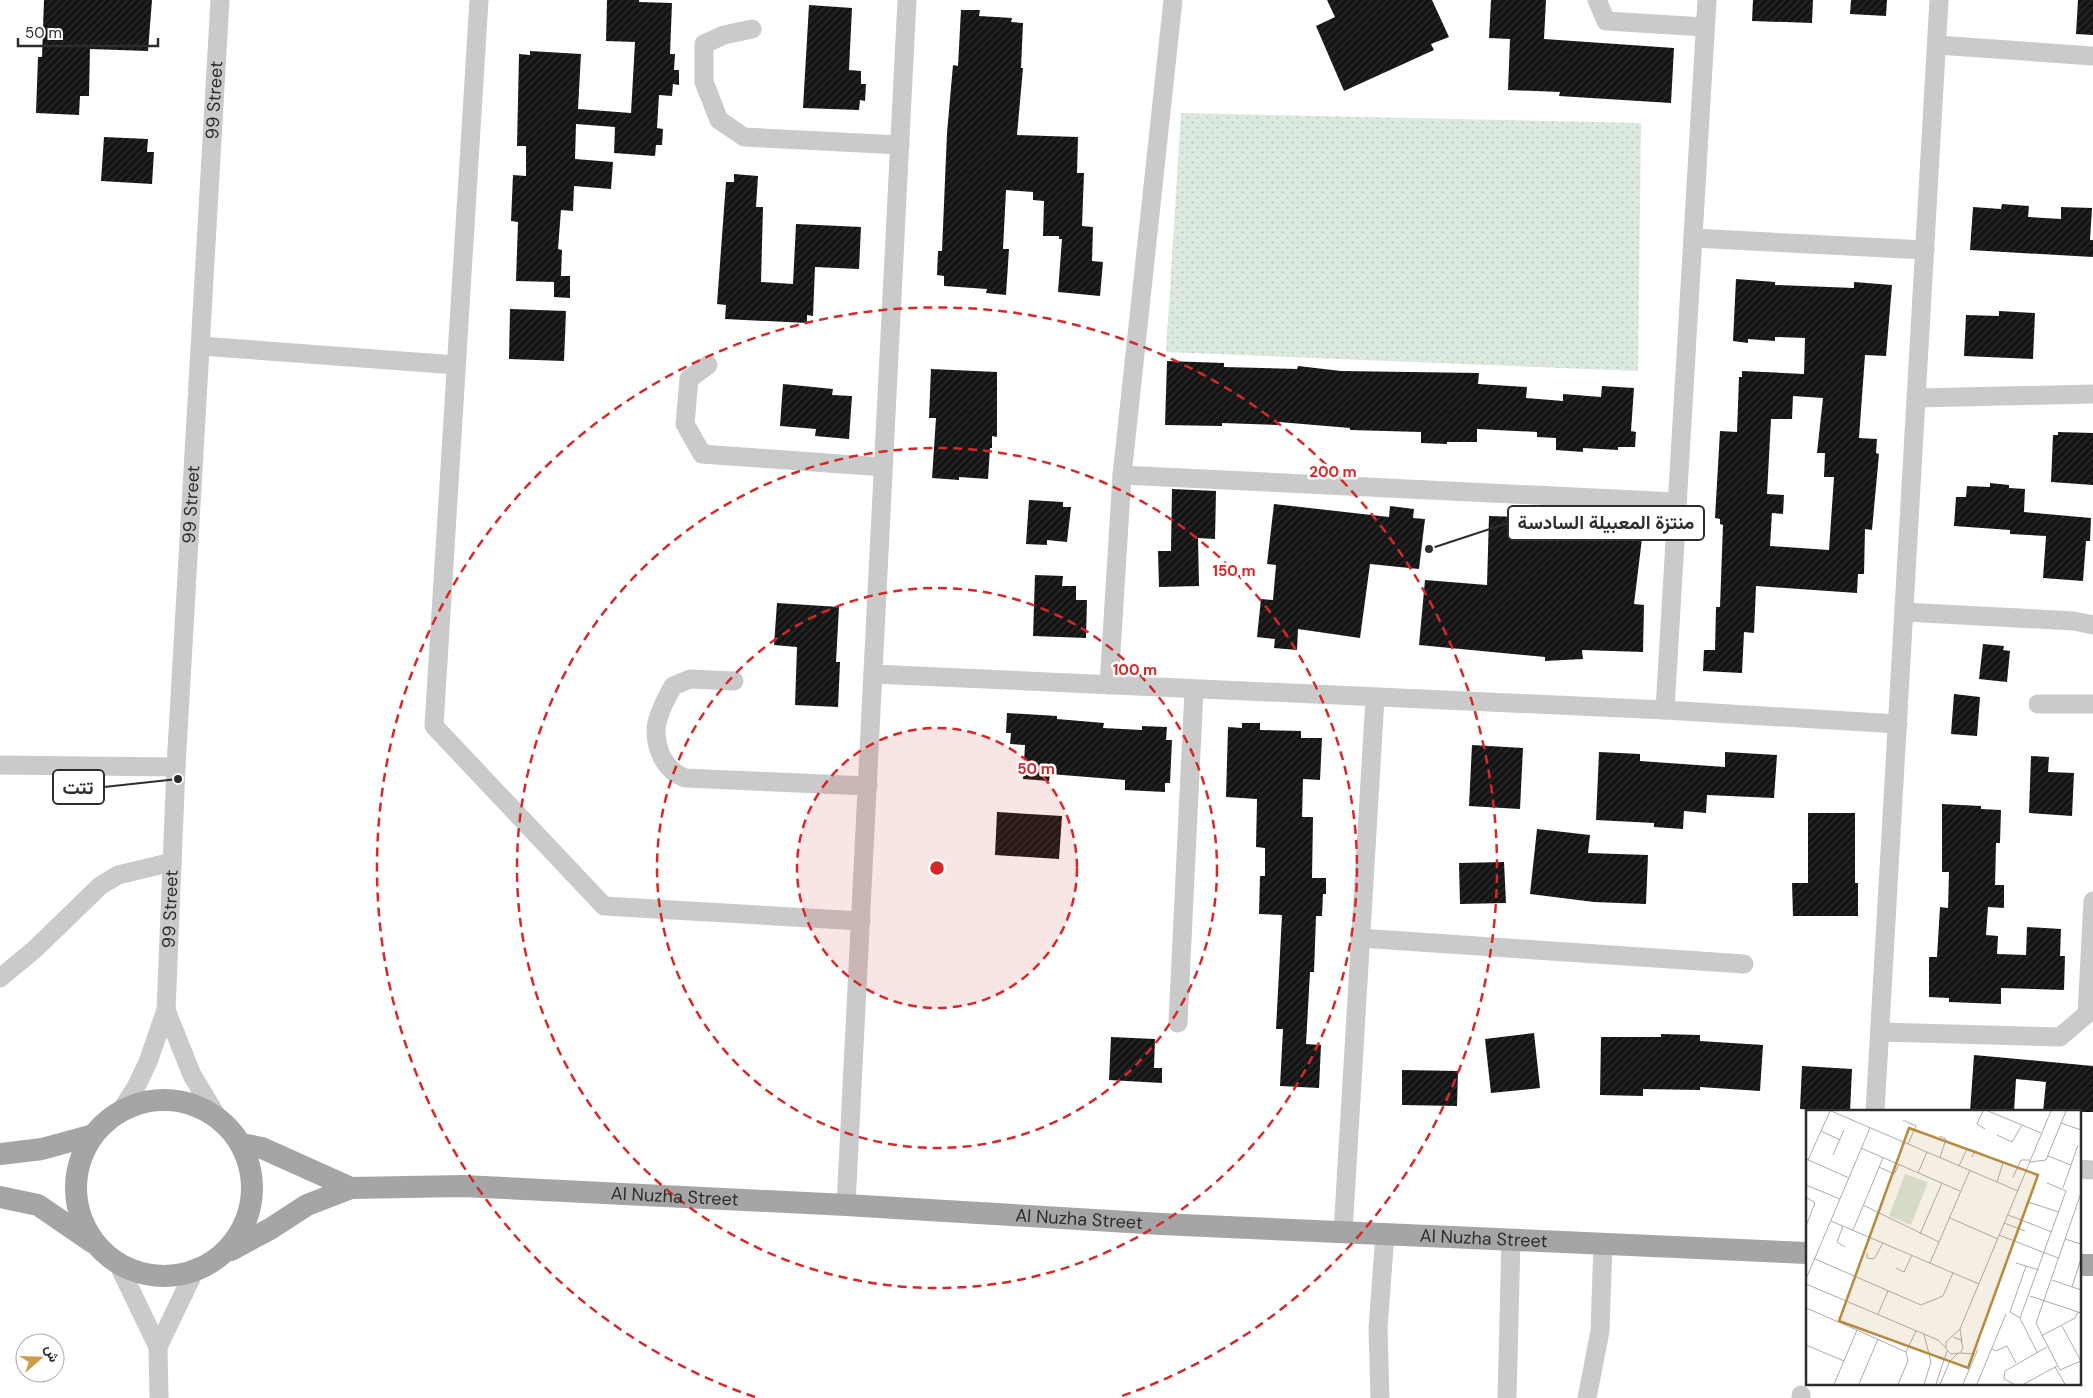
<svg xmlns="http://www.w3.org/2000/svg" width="2093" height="1398" font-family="'DM Sans',Vazirmatn,sans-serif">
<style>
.park{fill:url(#park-dots)}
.building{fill:url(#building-hatch);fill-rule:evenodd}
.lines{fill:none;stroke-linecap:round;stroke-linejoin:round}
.minor{stroke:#cacaca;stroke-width:19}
.major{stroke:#a5a5a5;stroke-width:22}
.ring{fill:none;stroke:#d62828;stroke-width:2.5;stroke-dasharray:9 6}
.labels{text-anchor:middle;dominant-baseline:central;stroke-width:5;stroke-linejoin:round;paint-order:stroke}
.street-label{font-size:18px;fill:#2d2d2d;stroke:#fff}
.inset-road{fill:none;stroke:#ababab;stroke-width:1}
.view{fill:#b68b41;fill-opacity:0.15;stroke:#b68b41;stroke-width:2.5}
.inset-edge{fill:none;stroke:#2d2d2d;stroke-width:2.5}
.centre{fill:#d62828;stroke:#fff;stroke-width:2.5}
.ring-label{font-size:15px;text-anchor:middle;font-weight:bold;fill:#d62828;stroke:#fff;stroke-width:5;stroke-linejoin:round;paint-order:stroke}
.leader{fill:none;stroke:#2d2d2d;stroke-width:2}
.callout-dot{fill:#2d2d2d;stroke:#fff;stroke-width:2}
.callout{fill:#fff;stroke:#2d2d2d;stroke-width:2}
.callout-label{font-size:19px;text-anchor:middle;font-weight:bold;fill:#2d2d2d}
</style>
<defs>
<pattern id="park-dots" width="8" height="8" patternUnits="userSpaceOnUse" patternTransform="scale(1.25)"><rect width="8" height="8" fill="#dce9de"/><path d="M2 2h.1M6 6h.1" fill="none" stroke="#bdc8bf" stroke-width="1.8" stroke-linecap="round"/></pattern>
<pattern id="building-hatch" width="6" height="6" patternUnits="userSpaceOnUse" patternTransform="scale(1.25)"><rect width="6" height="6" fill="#141414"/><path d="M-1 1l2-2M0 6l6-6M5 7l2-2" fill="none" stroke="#2e2e2e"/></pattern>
</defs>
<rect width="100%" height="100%" fill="#fff"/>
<path class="park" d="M1181 113 1641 123 1638 371 1166 352Z"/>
<g class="building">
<path d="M44 0H152L148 51 90 49 89 96H80L79 115 36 113 38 57H42Z"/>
<path d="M607 0H639V2L672 3 670 54H675L674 70H679V85L673 84 672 96 659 95 657 128 663 129 662 145H656L655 156 614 153 615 127 576 124 575 159 613 162 611 189 574 186 573 211 561 210 558 249 562 250 561 276H570V298L554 297V282L516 281 518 222 511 221 513 175 526 176V146H517L519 54 530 55V51L581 54 578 109 631 113 635 42 606 41Z"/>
<path d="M1327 0H1432L1449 37 1431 44 1434 50 1344 91 1316 26 1335 17Z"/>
<path d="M1491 0H1546L1544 39 1674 48 1671 103 1559 96 1560 92 1508 90 1510 39 1489 38Z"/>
<path d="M1753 0H1813L1812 23 1752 21Z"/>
<path d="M1851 0H1887L1886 16 1850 14Z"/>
<path d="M2078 0H2093V35L2076 34Z"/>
<path d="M809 5 852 8 849 70 861 71V84H866L865 101 860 100 859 110 803 108Z"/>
<path d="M961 10H980L979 16 1012 18 1011 22 1023 23 1021 68H1023L1017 135 1078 137 1077 173H1084L1082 226 1093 227 1092 261 1103 262 1100 296 1058 292 1062 239H1059V236H1043L1044 201 1033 200V192L1006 190 1003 249H1009L1006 295 986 293 987 289 944 286V276L937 275 938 251H942L947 133 953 65 958 66Z"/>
<path d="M104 137 148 139 147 152H154L152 184 101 181Z"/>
<path d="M734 174 758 176 756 207H763L761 282 793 284 796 224 861 227 859 269 815 267 813 316 807 315V323L725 319 726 305 717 304 726 182H734Z"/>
<path d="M2002 204 2029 206 2028 217 2061 219V207L2092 208 2090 240H2093V257L1970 250 1973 207 2001 209Z"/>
<path d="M1736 279 1775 282V285L1854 288V282L1892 285 1886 356 1865 355 1859 438 1877 439 1876 453 1879 454 1872 530 1865 529 1864 574H1858L1857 593 1756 586 1754 633 1744 632 1742 673 1703 671 1704 650H1715L1716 607H1720L1723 525 1720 524V519L1715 518 1720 431 1737 432 1739 377H1742V371L1804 374 1805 338 1775 337V341L1748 339V343L1733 341ZM1793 396 1823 398 1817 453H1825L1824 477H1834L1829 550 1770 546 1772 513 1783 514 1784 495 1767 494 1771 419H1792Z"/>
<path d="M510 309 566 311 564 361 509 359Z"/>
<path d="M1999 311 2035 313 2033 359 1964 356 1966 315 1999 316Z"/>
<path d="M1167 361 1224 363V367L1297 369 1298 366 1341 371 1479 373 1478 384 1527 387 1526 398 1563 401V394L1601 397 1602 386 1634 388 1631 431 1636 432 1635 447H1618V450L1583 448V452L1556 450V438L1537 437V432L1477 429V442H1447V444L1421 443V432L1350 430V428L1279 422V425L1222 423V426L1165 425Z"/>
<path d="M931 369 997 372V437L992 436V448H990L988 479 959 477V480L932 478 936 418H929Z"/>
<path d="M783 384 833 389 832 395 852 396 849 439 815 436 816 429 780 426Z"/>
<path d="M2058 432 2093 433V485L2051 482 2053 435H2058Z"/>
<path d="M1990 483 2009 485V488L2025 489 2024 512 2091 518 2090 541H2086L2083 581 2043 578 2046 536 2010 534V530L1954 526 1956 497H1966L1967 486 1990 487Z"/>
<path d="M1172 489 1216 491 1215 539 1198 538 1199 586 1159 587 1158 551H1171Z"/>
<path d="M1029 500 1063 502V507H1071L1067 542 1047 540V545L1026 544Z"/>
<path d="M1274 504 1389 517 1390 506 1414 509 1413 518 1425 519 1419 569 1370 564 1360 638 1298 629 1297 650 1274 648 1275 639 1257 637 1261 599 1273 600 1276 565 1267 564Z"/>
<path d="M1549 510 1589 513V515L1644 522 1634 604 1644 605 1643 652 1582 650 1583 659 1545 661V657L1419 645 1425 580 1487 585 1489 516 1549 518Z"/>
<path d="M1035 575 1063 576 1062 586H1076V600H1087L1086 638 1033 636Z"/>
<path d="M777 603 839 607 836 662H840L838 707 795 705 797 647 774 645Z"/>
<path d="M1983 644 2004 646 2003 650 2010 651 2007 682 1979 679Z"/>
<path d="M1954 694 1980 697 1977 736 1951 734Z"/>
<path d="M1007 713 1057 716V719L1104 723 1103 728 1142 730V726L1167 727 1166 740H1172L1170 783H1165V792L1125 790V780L1050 774 1049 781 1023 779 1025 745 1010 744 1011 733H1006Z"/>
<path d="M1242 723H1260V730L1301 731V738H1322L1320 780 1303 779 1302 817H1313L1312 878H1326V894H1323L1322 916H1316L1314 972H1310L1306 1044 1321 1045 1319 1088 1280 1086 1283 1029H1276L1282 915 1259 914 1260 876H1265V848L1256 847 1257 799 1226 797 1228 727 1242 728Z"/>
<path d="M1472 745 1523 748 1520 809 1469 806Z"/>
<path d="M1599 752 1640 754V761L1725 767V752L1777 755 1774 798 1707 795 1706 813 1684 811 1683 829 1654 827V823L1596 820Z"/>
<path d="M2031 756 2049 757 2048 772 2074 773 2072 816 2029 813Z"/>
<path d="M1942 804 1981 806V809L2001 810 2000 843H1996L1995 885H2004V908L1988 907 1986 935 1998 936 1997 954 2026 955 2027 927 2061 929 2060 956H2065L2064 990 2001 988V1004L1949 1002V998L1929 997V957H1937L1940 907 1948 908 1949 872H1942Z"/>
<path d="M997 812 1062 816 1059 859 995 855Z"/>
<path d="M1808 813H1855V883H1858V916H1793L1792 883H1808Z"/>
<path d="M1537 829 1590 835 1588 853 1648 855 1646 904 1594 902 1530 894Z"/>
<path d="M1504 862 1506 903 1460 904 1459 863Z"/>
<path d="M1534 1033 1540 1088 1491 1093 1485 1039Z"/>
<path d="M1661 1034 1700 1035V1041L1763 1045 1760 1091 1700 1087V1090L1643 1089V1096L1600 1095 1601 1037H1661Z"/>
<path d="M1111 1037 1155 1039 1154 1068H1162V1083L1109 1080Z"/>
<path d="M1974 1055 2093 1066V1112H2043L2046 1082 2016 1079 2014 1112H1970Z"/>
<path d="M1802 1066 1852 1069 1850 1112 1800 1109Z"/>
<path d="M1402 1070 1458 1071 1457 1106 1402 1105Z"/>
</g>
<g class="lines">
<g class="minor">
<path d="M479 0 434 726 604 906 861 921"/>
<path d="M1597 0 1606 21 1705 27"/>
<path d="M752 29 724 35 704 44V82L719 120 744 137 900 145"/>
<path d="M1937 45 2093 56"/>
<path d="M1693 238 1925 250"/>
<path d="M201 346 456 365"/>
<path d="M708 365 689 379 685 424 702 454 883 467"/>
<path d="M1917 398 2093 394"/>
<path d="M1122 475 1676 502"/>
<path d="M1904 612 2074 621 2093 625"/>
<path d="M873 674 1665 710 1898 724"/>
<path d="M734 681 690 679 673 686C666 699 657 715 656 730 656 750 665 771 685 778L868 786"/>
<path d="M1109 685 1122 475 1173 0"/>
<path d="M2038 704H2093"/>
<path d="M1665 710 1707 0"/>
<path d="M0 765 176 767"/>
<path d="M1360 938 1744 964"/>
<path d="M0 978 35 949 100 886 118 875 172 862"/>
<path d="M166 1010 192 1075 216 1115"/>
<path d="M1178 1023 1194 690"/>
<path d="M1880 1032 2060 1037 2087 1014 2093 901"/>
<path id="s1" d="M122 1109 136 1087 148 1062 166 1010 176 767 220 0"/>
<path d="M1875 1112 1939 0"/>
<path d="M2079 1169 2093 1170"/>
<path d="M846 1205 907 0"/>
<path d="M1343 1232 1375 698"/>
<path d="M118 1264 158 1347 159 1398"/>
<path d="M158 1347 196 1268"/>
<path d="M1801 1395V1398"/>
<path d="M1380 1398 1378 1328 1385 1234"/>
<path d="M1507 1398 1511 1240"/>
<path d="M1587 1398 1600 1331 1603 1244"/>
</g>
<g class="major">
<circle cx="164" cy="1188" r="88"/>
<path d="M0 1154 42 1149 93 1135"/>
<path id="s2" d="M351 1188 463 1186 846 1205 1161 1224 1807 1253"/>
<path d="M0 1197 38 1205 92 1242"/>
<path d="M231 1250 270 1229 307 1205 351 1188 262 1148 242 1144"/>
<path d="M2079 1265H2093"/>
</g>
</g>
<circle cx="937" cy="868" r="140" fill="#d62828" fill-opacity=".12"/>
<g class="ring">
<circle cx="937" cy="868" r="140"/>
<circle cx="937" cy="868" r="280"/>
<circle cx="937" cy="868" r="420"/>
<path d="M755 1397A560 560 0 1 1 1119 1397"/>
</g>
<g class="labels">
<g class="street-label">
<text stroke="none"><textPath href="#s1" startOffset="1020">99 Street</textPath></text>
<text stroke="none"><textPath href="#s1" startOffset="615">99 Street</textPath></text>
<text stroke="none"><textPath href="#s1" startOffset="210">99 Street</textPath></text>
<text stroke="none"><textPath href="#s2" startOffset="324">Al Nuzha Street</textPath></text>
<text stroke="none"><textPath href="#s2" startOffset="729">Al Nuzha Street</textPath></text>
<text stroke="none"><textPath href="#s2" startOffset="1134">Al Nuzha Street</textPath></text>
</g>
</g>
<g transform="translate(1806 1110)">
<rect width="275" height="275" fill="#fff"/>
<path d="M99 64 122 72 105 115 83 106Z" fill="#dce9de"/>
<path class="inset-road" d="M25 1 212 81M177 1 171 14 179 19M182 1 235 23M97 10 110 16 102 34M255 13 275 20M15 21 34 30M191 25 206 32 216 15M133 26 140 29 134 48M55 38 154 81M169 41 197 53 191 72M27 45 38 20M242 46 265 55M0 49 43 68M2 50 24 1M224 52 240 50 260 1M153 56 161 39 169 41 166 47M73 57 88 64 93 55M112 63 121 42M207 67 215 50H224M0 75 34 89M257 78 272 35M275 83 230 213 254 260 275 251M0 87 9 93 0 116M222 92 253 102M57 95 133 132M202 105 246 122M144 108 192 129M25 111 173 174M198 113 219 121M37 116 31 132 39 137M47 120 77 48M114 124 136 73M193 125 252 148M259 129 275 134M61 143V148L68 149 77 133M9 149 115 195 137 186 147 163M124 153 164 60M210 153 233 160M90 158 98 162 106 145M0 169 64 18M246 170 275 180M0 174 132 230 139 237M266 177 275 149M224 186 275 203M0 198 51 220M72 204 82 181M214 208 204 202 220 156M256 216 275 251M154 219 245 1M118 224 125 252 118 274M235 226 269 208 272 202M147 227 155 230 157 238 154 243 145 244 140 239V232L154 219 156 232M0 235 38 251M186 239 190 241 201 236 210 253M100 242 110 221M231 242 214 208 260 81 241 73M154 243 169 244M249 257 259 274M28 274 51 220 100 242 102 251 92 274M53 274 72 229M130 274 141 241M134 274 144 251 151 244M157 274 172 239M171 274 200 204M208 274 198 269 199 261 241 237M218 274 251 256"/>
<path class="view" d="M103 18 232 65 162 258 33 211Z"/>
<rect width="275" height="275" class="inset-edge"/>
</g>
<circle cx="937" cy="868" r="8" class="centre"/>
<g class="ring-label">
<text x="1333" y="477">200 m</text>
<text x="1234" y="576">150 m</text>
<text x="1135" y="675">100 m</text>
<text x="1036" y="774">50 m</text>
</g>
<path class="leader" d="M1429 549L1508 523M178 779L104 787"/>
<g class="callout-dot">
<circle cx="1429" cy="549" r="5"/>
<circle cx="178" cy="779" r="5"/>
</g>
<g class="callout">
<rect x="1508" y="506" width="196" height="34" rx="5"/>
<rect x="53" y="770" width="51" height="34" rx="5"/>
</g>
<g class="callout-label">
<text x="1606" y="529">منتزة المعبيلة السادسة</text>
<text x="78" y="794">تتت</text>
</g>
<g transform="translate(40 1358) rotate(70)"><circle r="24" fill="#ffffff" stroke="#ababab"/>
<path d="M0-4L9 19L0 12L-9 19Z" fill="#ce9c45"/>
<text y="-8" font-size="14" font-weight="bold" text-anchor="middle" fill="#2d2d2d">ش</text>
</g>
<path d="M18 38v8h140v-8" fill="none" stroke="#2d2d2d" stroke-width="2.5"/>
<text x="25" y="38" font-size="15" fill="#2d2d2d" stroke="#ffffff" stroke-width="4" paint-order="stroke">50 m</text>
</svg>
